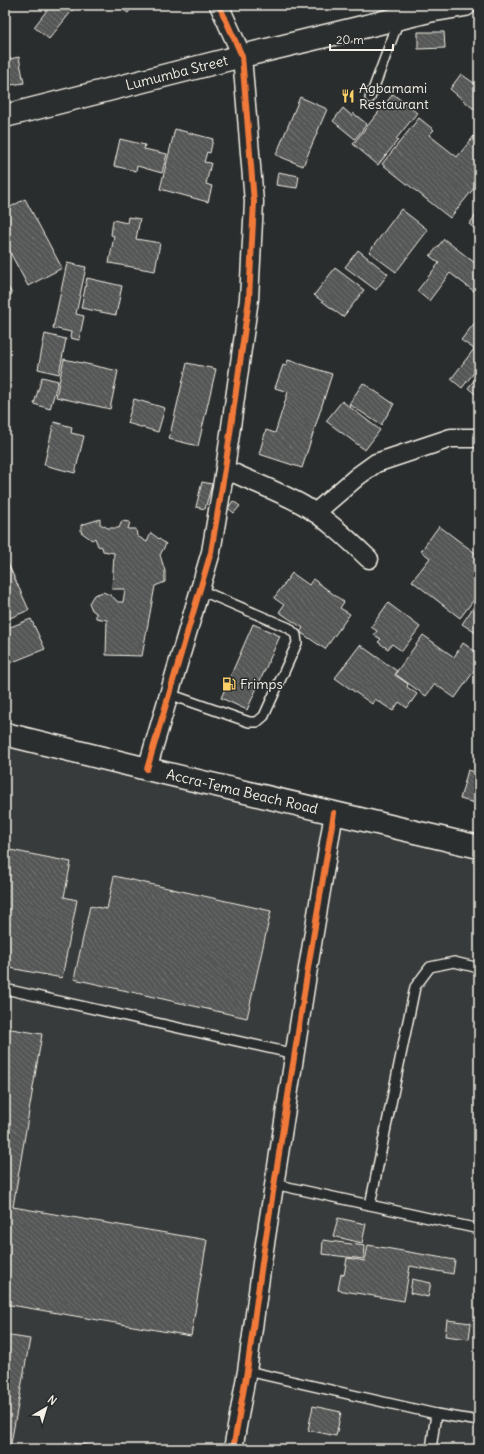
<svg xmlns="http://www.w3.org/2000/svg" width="484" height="1454" font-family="Delius,sans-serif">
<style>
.built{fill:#373a3a}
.building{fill:url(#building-back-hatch);stroke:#f4f1e8}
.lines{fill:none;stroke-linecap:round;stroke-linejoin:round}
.service-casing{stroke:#f4f1e8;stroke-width:12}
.minor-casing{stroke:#f4f1e8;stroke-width:21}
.secondary-casing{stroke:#f4f1e8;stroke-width:25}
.primary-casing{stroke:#f4f1e8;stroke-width:25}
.service{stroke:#2a2d2e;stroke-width:9}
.minor{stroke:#2a2d2e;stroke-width:18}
.secondary{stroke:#2a2d2e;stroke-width:22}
.primary{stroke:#2a2d2e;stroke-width:22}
.cycleway-casing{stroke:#2a2d2e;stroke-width:8}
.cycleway{stroke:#f17a3a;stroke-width:6}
.labels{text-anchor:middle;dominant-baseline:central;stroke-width:3;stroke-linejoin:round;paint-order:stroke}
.street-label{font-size:14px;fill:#f4f1e8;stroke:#2a2d2e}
.poi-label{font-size:14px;fill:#f4f1e8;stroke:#2a2d2e;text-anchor:start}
</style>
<defs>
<pattern id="building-back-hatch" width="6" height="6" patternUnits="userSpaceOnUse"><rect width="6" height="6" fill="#555756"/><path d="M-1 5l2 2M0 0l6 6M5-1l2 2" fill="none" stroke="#6e706e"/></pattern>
</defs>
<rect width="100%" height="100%" fill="#2a2d2e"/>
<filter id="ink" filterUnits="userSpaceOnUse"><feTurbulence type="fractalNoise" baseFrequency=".025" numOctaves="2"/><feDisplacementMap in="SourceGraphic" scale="8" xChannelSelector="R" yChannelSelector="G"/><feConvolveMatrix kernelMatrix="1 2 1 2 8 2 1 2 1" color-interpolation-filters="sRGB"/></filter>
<g filter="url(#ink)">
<path class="built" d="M5 725 479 839V1449H5Z"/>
<g class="building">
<path d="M51 5H73L75 7 49 39 34 27Z"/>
<path d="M117 5H134L128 13Z"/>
<path d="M418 32H444L445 48 418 49Z"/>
<path d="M19 57 24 83 5 86V60Z"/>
<path d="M461 74 478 86 479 85V105L475 110 450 89Z"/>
<path d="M393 94 417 113 396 139 398 140 378 165 353 144Z"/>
<path d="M300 97 327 109 303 166 276 155Z"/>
<path d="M343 108 352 116 353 113 367 124 355 139 333 121Z"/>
<path d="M419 118 434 130 429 135 457 157 479 130V182L450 218 382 164Z"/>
<path d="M175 129 213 139 210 153 207 152 204 162 211 163 206 184 212 186 208 202 160 189Z"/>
<path d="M120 139 145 145 144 149 167 154 162 173 137 166 136 171 114 166Z"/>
<path d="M278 172 299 176 297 188 276 185Z"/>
<path d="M25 199 62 268 28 286 5 243V210Z"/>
<path d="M401 209 428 230 396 272 369 252Z"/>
<path d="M479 211V232L469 224Z"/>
<path d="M128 217 140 219 136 239 160 243 155 271 109 263 114 236 111 235 113 220 127 223Z"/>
<path d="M444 239 479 266V295L450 273 429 301 417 291 439 263 430 256Z"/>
<path d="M358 250 388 274 376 290 345 267Z"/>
<path d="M67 263 86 267 76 314 84 316 79 340 70 338 71 332 53 328Z"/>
<path d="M335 268 364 290 343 317 314 295Z"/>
<path d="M87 278 122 286 116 315 81 308Z"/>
<path d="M5 282 12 294 5 298Z"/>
<path d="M477 320 479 322V366L462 388 451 379 474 349 461 340Z"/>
<path d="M45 334 66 339 59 374 38 369Z"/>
<path d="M64 359 118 371 110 409 56 397Z"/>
<path d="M288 360 332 374 302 468 259 454 266 430 275 433 288 392 275 388 283 365 286 366Z"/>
<path d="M187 363 216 369 198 446 169 439Z"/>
<path d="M479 374V397L468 388Z"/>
<path d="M42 377 58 381 50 409 34 404Z"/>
<path d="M363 383 394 404 381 425 349 404Z"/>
<path d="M134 399 165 408 158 432 127 423Z"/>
<path d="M342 401 380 430 365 450 326 421Z"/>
<path d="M54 422 72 427 71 433 84 436 75 473 44 465Z"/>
<path d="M202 482 212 484 205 509 196 507Z"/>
<path d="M233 501 240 506 234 513 228 508Z"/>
<path d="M100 519V524L108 528H119L122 521 130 522 128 529H136L137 536 147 542 151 533 166 544 160 555 165 571V582L155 586 142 656 106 655 107 620 96 618V613L92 610 89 603 94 595 103 592 112 596 118 602H123L125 589H112L114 553 103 551 102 547 98 546 95 538 92 540 81 532V525Z"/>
<path d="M439 526 479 556V559L474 566 479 570V580L474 587 479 590V593L460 618 412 581 430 558 421 551Z"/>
<path d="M5 557 29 610 5 620Z"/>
<path d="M292 573 309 585 313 579 344 602 340 608 350 614 325 649 300 632 303 628 279 612 284 605 274 598Z"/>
<path d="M479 599V635L462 624Z"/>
<path d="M388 603 420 627 402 651 392 644 388 649 378 642 381 639 374 635 377 631 371 627Z"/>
<path d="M31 619 45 649 5 665V629Z"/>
<path d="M253 624 280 636 247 710 221 698Z"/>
<path d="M423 635 454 657 463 643 479 654V664L455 698 435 684 426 696 395 674Z"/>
<path d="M360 645 397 671 395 675 408 684 407 687 417 694 407 708 399 702 393 711 375 699 372 704 335 678Z"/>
<path d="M468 770 479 773V804L460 799Z"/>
<path d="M5 849 71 862 64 897 77 900 62 978 5 967Z"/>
<path d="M114 876 271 911 247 1018 74 979 90 906 107 909Z"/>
<path d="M5 1028 42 1034 13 1207 207 1240 191 1336 5 1304Z"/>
<path d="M338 1218 366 1224 362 1243 333 1236Z"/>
<path d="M323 1240 365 1246 364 1259 322 1254Z"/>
<path d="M368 1245 455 1260 453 1274 410 1266 404 1301 338 1290 341 1274 344 1275 347 1258 365 1261Z"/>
<path d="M412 1279 431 1283 428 1297 410 1293Z"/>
<path d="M447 1320 471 1323 469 1339 445 1336Z"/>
<path d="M5 1335 30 1339 10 1449H5Z"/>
<path d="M313 1406 341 1412 336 1436 308 1430Z"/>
<path d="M66 1442 112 1449H65Z"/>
</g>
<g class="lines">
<g class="service-casing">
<g id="service">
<path d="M370 98 399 20"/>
<path d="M169 694 249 722H257L264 716 297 643 296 635 289 628 200 590"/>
<path d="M5 989 295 1054"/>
<path d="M274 1184 479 1229"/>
<path d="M370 1205 415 987 430 967 454 962 479 968"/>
<path d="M247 1371 436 1414 479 1421"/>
<path d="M431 1449 436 1414"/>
</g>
</g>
<g class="minor-casing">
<g id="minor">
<path d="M225 469C250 481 278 491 303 505 327 519 349 540 369 559"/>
<path d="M315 513 358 476 376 463 451 438H479"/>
<path d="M147 769 211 552 225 469 249 299 254 202 242 56 219 5"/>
<path d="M233 1449 247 1371 263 1256 309 962 334 813"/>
</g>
</g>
<g class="secondary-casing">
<g id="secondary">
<path id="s1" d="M5 116 242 56 429 11 465 5"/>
</g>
</g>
<g class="primary-casing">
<g id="primary">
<path id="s2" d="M5 734 147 769 479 847"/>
</g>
</g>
<use href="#service" class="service"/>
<use href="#minor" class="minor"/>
<use href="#secondary" class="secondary"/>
<use href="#primary" class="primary"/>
<g class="cycleway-casing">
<g id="cycleway">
<path d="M147 769 211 552 225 469 249 299 254 202 242 56 219 5"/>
<path d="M233 1449 247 1371 263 1256 309 962 334 813"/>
</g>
</g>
<use href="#cycleway" class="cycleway"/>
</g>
</g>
<defs>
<g id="restaurant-bare" transform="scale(1.08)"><path d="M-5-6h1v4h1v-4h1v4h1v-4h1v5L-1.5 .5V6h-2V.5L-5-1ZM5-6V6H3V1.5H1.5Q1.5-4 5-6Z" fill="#ffd166" stroke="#2a2d2e" stroke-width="2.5" paint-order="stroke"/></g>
<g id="fuel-bare" transform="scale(1.08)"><path d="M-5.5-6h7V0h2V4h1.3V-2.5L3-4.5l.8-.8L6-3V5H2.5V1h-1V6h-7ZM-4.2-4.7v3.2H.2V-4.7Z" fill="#ffd166" stroke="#2a2d2e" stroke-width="2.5" paint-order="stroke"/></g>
</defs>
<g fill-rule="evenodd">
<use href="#restaurant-bare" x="348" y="96"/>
<use href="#fuel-bare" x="229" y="684"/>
</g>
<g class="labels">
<g class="street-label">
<text stroke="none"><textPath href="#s1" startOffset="177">Lumumba Street</textPath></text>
<text stroke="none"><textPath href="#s2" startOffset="244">Accra-Tema Beach Road</textPath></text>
</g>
<g class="poi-label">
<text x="359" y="88">Agbamami<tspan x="359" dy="16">Restaurant</tspan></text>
<text x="240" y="684">Frimps</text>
</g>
</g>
<rect width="484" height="1454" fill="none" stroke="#2a2d2e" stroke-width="20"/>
<rect x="10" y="10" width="464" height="1434" fill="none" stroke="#f4f1e8" stroke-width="1.5" filter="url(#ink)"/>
<g transform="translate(46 1408) rotate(38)" stroke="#2a2d2e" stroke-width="3" paint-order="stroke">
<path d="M0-3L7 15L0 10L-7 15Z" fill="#f4f1e8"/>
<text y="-6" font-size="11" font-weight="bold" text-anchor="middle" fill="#f4f1e8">N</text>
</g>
<path d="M330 44v6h63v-6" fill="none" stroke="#f4f1e8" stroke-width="2"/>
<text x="336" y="44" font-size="12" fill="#f4f1e8" stroke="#2a2d2e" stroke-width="3" paint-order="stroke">20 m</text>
</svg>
